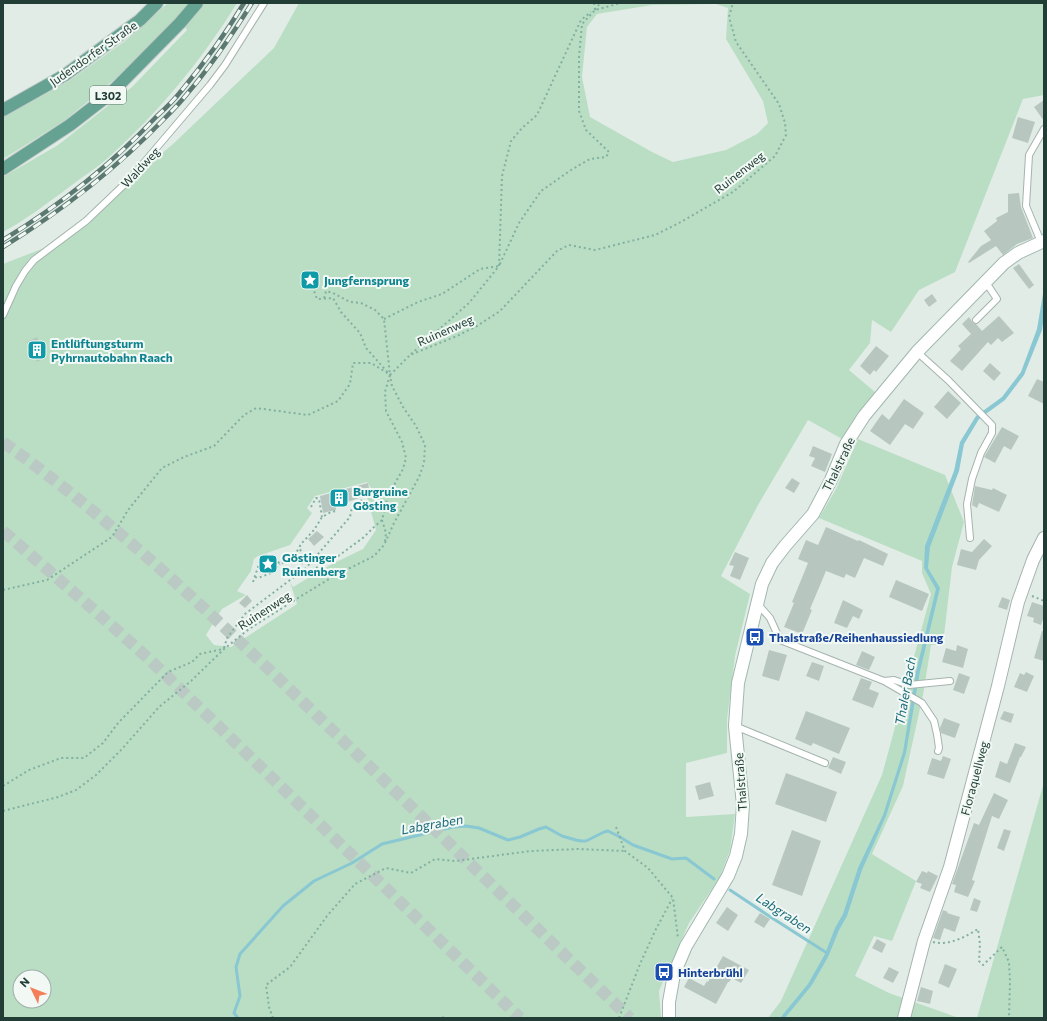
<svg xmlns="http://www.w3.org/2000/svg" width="1047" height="1021" font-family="Commissioner,sans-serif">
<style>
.green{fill:#badec4;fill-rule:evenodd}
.water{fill:#89c7d2}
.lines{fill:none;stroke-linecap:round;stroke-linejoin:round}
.stream{stroke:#89c7d2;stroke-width:3}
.building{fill:#b7c7c0}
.motorway-tunnel{stroke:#bbc9c4;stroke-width:12;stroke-dasharray:12 6;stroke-linecap:butt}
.service-casing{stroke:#a4b4ae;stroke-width:8}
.minor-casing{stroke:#a4b4ae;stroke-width:14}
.secondary-casing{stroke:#a0b8af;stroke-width:14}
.primary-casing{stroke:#c1c9c7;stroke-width:14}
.path{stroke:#82b0a1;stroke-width:2;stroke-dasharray:2 3;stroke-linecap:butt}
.service{stroke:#fff;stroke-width:6}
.minor{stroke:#fff;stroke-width:12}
.secondary{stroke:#fff;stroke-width:12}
.primary{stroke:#65a292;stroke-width:12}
.rail-casing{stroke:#5c7971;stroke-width:4.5}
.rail{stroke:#f2f9f5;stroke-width:3;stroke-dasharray:9;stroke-linecap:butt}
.labels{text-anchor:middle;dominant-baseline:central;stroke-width:4;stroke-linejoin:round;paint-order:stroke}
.shield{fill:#f2f9f5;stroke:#60756f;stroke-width:1}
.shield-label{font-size:11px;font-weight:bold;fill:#213d36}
.street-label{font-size:12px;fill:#213d36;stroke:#f2f9f5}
.culture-label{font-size:12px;font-weight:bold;fill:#0d838f;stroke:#f2f9f5;text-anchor:start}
.transit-label{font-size:12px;font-weight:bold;fill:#164399;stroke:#f2f9f5;text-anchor:start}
.water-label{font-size:13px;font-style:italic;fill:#1b6a7a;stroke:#f2f9f5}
</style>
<rect width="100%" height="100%" fill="#e2ece7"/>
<g class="green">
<path d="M168 3H190L169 27 115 79 64 121 3 159V117L69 81 125 41Z"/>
<path d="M205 3H237C202 60 159 112 109 157 97 168 82 177 68 188 46 204 27 219 3 232V177L58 145 132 87 187 30 185 27Z"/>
<path d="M299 3H1044V95L1023 99 955 272 919 290 891 332 872 320 870 343 849 370 875 392 857 414 844 440 808 420 758 505 721 576 750 594 735 656 727 719V753L686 763V817L735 814 730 850 720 877 689 923 659 991 661 1018H3V264L52 245 173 144 274 48ZM716 4 728 8 726 39 763 101 768 123 757 134 726 150 673 162 652 152 590 117 582 77 587 27 597 14 652 5ZM367 482 371 488 367 497 376 530 363 549 332 564 293 587 290 582 297 604 231 647 214 645 206 635 222 609 246 595 237 591 251 571 254 559 258 556 290 545 312 513 307 508 315 496ZM20 977H44V1001H20Z"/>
<path d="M858 439 945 475 964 522 952 567 943 644 931 645 923 695 903 786 872 854 916 881 892 941 874 936 855 976 889 993 959 1018H768L781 1001 882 775 931 594 922 573V561L819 518 836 489Z"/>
<path d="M1044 782V1018H977Z"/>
</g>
<path class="water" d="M1044 288V315L1042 330 1024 375 1005 400 979 419 964 444 959 471 930 547 928 568 940 588 920 671 906 753 886 816 862 870 847 916 839 930 828 957 812 985 785 1018H780L808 984 825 954 835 928 843 914 858 868 883 815 903 752 916 672 936 589 924 568 925 546 954 471 960 442 976 416 1002 397 1021 372 1037 329Z"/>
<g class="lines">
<g class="stream">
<path d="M730 890 769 916 827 953"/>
<path d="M238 1018 234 1013 240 996 236 967 240 954 283 906 314 881 352 863 382 844 453 827 466 826 479 828 508 840 520 837 539 829 546 827 562 836 576 840 581 841H586L604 832 608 831 620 837 633 845 672 859 686 858 714 879"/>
</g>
</g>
<g class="building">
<path d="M1044 100V121L1034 107Z"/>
<path d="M1018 117 1035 122 1028 143 1012 138Z"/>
<path d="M1019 193 1021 207 1033 238 1017 244 1003 255 996 246 969 263 968 262 981 246 991 240 984 231 997 221 996 218 1008 212V194Z"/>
<path d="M1019 264 1034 285 1029 289 1013 268Z"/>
<path d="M932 294 937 301 929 307 924 300Z"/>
<path d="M999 316 1014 333 1002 342 998 338 991 345 988 342 962 371 950 361 961 349 958 346 971 334 962 324 969 317 973 323 976 324 982 331Z"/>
<path d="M37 337 46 357 37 362 27 342Z"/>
<path d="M876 346 889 356 876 372 874 370 870 375 860 366Z"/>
<path d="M990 363 1001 373 994 381 983 371Z"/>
<path d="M1037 379 1044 382V404L1028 396Z"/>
<path d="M948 391 961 403 947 419 934 407Z"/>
<path d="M904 399 924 413 913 429 905 424 890 445 870 431 882 414 889 420Z"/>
<path d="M1002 427 1019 436 1011 450 1004 446 995 463 984 457Z"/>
<path d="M813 446 832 454 825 472 811 466 815 458 809 456Z"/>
<path d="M792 478 800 483 794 493 785 488Z"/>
<path d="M368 483 369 488 365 496 336 506V510L323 513 320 496Z"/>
<path d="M975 486 992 490 993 488 1007 495 999 512 979 503 977 508 972 505Z"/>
<path d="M826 527 858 541 859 540 888 554 883 566 864 558 855 578 846 574 844 578 826 571 810 609 812 610 802 634 784 627 794 603 792 602 808 563 798 559 806 540 818 545Z"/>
<path d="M317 531 324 537 314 546 308 539Z"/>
<path d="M984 539 992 546 979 560 976 570 957 565 961 549 972 552Z"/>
<path d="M735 552 749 558 740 580 730 576 734 566 729 565Z"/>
<path d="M896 580 929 594 922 611 889 597Z"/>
<path d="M247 595 252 601 245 608 239 603Z"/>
<path d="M1002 597 1010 600 1007 610 998 607Z"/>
<path d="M843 600 863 610 859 619 853 616 847 628 834 623Z"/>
<path d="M1032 602 1044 606V616L1041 625 1033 622 1034 618 1027 616Z"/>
<path d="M1042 631H1044V661L1034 658Z"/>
<path d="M957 645 968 649 963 668 942 662 946 648 956 651Z"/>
<path d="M769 650 787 655 779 681 762 676Z"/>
<path d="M862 651 875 657 869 670 856 665Z"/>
<path d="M812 662 824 666 819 681 806 676Z"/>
<path d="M1026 672 1034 676 1027 692 1014 687 1020 673 1024 675Z"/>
<path d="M959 673 970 677 964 694 953 690Z"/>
<path d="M861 678 872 682 869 689 879 693 873 708 852 700Z"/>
<path d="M806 711 850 728 839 754 813 743 811 746 795 739Z"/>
<path d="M1004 711 1014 714 1011 723 1000 719Z"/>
<path d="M944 718 960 724 955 738 941 733 940 728Z"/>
<path d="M1015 743 1026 747 1021 757H1020L1010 783 995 777 1000 761 1007 764Z"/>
<path d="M943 756 951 759 944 779 927 774 932 758 941 761Z"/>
<path d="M833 757 846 762 841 774 828 768Z"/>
<path d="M786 773 837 792 826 822 775 804Z"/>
<path d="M710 782 714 796 699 800 695 786Z"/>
<path d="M994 793 1008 800 999 819 992 816 972 880 975 881 968 897 954 892 956 885 952 884 974 823 979 825Z"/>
<path d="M1004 829 1011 831 1004 851 997 848Z"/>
<path d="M792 830 821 841 802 896 772 885Z"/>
<path d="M922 871 927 873 928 871 938 876 930 892 920 888 922 884 916 882Z"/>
<path d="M974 898 981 901 977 912 970 910Z"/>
<path d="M727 907 738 915 728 931 716 923Z"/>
<path d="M943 910 948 912 947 913 960 917 955 932 944 928 940 940 933 938Z"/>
<path d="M760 913 770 919 764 928 754 922Z"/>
<path d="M877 939 886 944 882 953 872 948Z"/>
<path d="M723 956 749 970 741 983 732 978 729 982H728L716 1004 684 987 689 978 704 986 707 981 708 982Z"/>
<path d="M945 964 957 969 949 988 938 983Z"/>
<path d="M889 967 899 972 893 983 883 978Z"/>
<path d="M921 987 933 991 930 1004 917 1001Z"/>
</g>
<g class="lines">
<g class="motorway-tunnel">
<path d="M3 442C122 527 226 628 331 729 431 826 530 922 630 1018"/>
<path d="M3 531 94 610 148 658 520 1018"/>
</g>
<g class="service-casing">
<g id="service">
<path d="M1041 242 1026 206 1029 155 1044 129"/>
<path d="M3 315 16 286 25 271 34 260 86 221 130 179 210 85 225 65 264 3"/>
<path d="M976 320 997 299 985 281"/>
<path d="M917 352 948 380 992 425V433L981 453 972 479 967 504 970 538"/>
<path d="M757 603 770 618 780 640 884 681 894 680 909 685 950 681"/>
<path d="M884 681 922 703 934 721 937 734 939 748 938 751"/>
<path d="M735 726 825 763"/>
</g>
</g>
<g class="minor-casing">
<path id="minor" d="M904 1018 924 941 950 867 998 686 1018 602 1033 560 1044 538"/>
</g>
<g class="secondary-casing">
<path id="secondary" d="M669 1018V1002L674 974 686 946 728 876 736 856 741 834 743 805 735 726 738 683 762 584 772 563 785 546 813 514 831 480 846 444 864 416 917 352 1004 263 1018 253 1044 241"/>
</g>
<g class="primary-casing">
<g id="primary">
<path d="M3 110 65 75 140 20 157 3"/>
<path d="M3 169 70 125 110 94 180 23 197 3"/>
</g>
</g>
<g class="path">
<path d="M594 3 595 10"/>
<path d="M595 10 600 3"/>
<path d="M384 319 418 302 442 294 480 269 499 266 519 223 541 191 571 170 590 159 606 157 609 152 586 130 579 111V57L582 24 595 10 621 3"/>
<path d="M411 354 469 303 499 266 502 176 511 141 522 128 537 115 581 20 591 12"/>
<path d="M390 375 410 355 457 336 477 326 500 311 557 251 569 245 595 250 655 235 679 223 733 192 775 156 786 135 785 123 779 104 736 42 729 17 733 3"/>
<path d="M311 507 316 498 319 499 322 517"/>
<path d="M382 520 386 533 385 542"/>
<path d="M297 573 305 557 299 548 301 544 314 530 322 517 331 512 336 511"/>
<path d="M297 574 312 570 337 557 364 537 374 527 382 520 388 496 403 469 406 458 402 442 386 411 385 392 390 375 384 319 375 310 361 303 350 302 333 293 326 291 324 299"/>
<path d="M255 577 258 578 274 572 277 566 280 564"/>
<path d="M253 582 260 561 263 556C272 554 274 558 280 564L293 558 299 548"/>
<path d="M3 590 47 580 112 537 128 510 162 468 184 457 214 446 244 415 256 408 308 415 338 401 350 384 353 363H371L389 374"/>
<path d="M1032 596 1044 601"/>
<path d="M224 648 227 638 245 614 306 568 350 517 352 507 362 500"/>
<path d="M3 786 29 770 61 758H84L103 743 118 723 168 672 192 662 200 654 223 649"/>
<path d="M3 811 58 797 76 790 96 775 122 749 159 707 191 681 224 649 249 629 298 598 334 576 374 556 384 545 394 523 419 477 424 463 425 445 416 426 403 407 392 386 390 375 366 348 360 333 341 312 333 298 317 299 310 280"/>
<path d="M616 827 625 851 648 868 673 898 678 938"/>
<path d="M933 942C949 946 965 937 978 929L980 944 979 961 983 965 1002 947 1009 962 1010 982 1009 1018"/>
<path d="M273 1018 269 1007 266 985 290 967 327 916 355 884 386 868 411 873 435 859 455 861 531 851 578 849 625 851"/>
<path d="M442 1018 445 1016"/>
<path d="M619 1018 640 964 655 931 672 899"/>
</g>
<use href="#service" class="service"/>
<use href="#minor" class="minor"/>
<use href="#secondary" class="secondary"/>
<use href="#primary" class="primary"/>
<g class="rail-casing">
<g id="rail">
<path d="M3 240C60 205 111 165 157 116 166 108 175 99 182 90 205 62 226 33 244 3"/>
<path d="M3 247C63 210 115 170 164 119 172 111 180 103 187 94 211 66 232 35 252 3"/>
</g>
</g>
<use href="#rail" class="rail"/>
</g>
<defs>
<g id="sight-square" transform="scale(1)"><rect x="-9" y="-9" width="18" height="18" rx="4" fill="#0f9aa8" stroke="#f2f9f5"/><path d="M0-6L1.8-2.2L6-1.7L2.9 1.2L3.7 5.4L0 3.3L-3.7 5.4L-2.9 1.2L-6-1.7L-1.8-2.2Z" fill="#fff"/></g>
<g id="building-square" transform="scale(1)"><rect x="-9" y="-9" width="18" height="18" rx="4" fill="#0f9aa8" stroke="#f2f9f5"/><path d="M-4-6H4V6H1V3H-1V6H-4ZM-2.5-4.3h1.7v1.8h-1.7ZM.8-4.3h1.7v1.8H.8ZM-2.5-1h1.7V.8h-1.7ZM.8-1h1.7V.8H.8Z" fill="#fff"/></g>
<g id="bus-square" transform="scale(1)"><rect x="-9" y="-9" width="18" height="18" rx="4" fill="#1a4fb4" stroke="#f2f9f5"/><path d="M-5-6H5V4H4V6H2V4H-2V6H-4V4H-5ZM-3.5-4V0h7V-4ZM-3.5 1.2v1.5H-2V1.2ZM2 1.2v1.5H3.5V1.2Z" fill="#fff"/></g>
</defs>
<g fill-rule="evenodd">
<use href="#sight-square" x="310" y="280"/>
<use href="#building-square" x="37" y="350"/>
<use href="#building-square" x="339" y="498"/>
<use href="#sight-square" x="268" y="564"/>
<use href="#bus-square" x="755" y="637"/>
<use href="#bus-square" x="664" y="972"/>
</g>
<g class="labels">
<rect class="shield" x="90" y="86" width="36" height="18" rx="3"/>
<g class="shield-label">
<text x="108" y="95">L302</text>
</g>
<g class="street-label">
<text transform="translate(93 53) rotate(-35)">Judendorfer Straße</text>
<text transform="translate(140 167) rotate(-47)">Waldweg</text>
<text transform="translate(739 172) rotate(-38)">Ruinenweg</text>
<text transform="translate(445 330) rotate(-24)">Ruinenweg</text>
<text transform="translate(838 464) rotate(-64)">Thalstraße</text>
<text transform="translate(264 610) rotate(-33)">Ruinenweg</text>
<text transform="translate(974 778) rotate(-75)">Floraquellweg</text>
<text transform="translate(740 782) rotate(-94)">Thalstraße</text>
</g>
<g class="culture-label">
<text x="324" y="280">Jungfernsprung</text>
<text x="51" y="343">Entlüftungsturm<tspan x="51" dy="14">Pyhrnautobahn Raach</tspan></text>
<text x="353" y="491">Burgruine<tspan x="353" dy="14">Gösting</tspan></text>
<text x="282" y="557">Göstinger<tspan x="282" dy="14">Ruinenberg</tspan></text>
</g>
<g class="transit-label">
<text x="769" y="637">Thalstraße/Reihenhaussiedlung</text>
<text x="678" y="972">Hinterbrühl</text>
</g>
<g class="water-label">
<text transform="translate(905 691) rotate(-80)">Thaler Bach</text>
<text transform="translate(432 824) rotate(-10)">Labgraben</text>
<text transform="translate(784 913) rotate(33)">Labgraben</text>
</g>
</g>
<rect width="1047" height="1021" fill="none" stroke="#213d36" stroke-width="8"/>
<g transform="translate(32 989) rotate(313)"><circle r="19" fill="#f2f9f5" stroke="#9eaea9"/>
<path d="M0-3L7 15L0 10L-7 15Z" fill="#f37e58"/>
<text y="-6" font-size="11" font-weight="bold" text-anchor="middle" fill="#213d36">N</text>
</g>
</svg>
